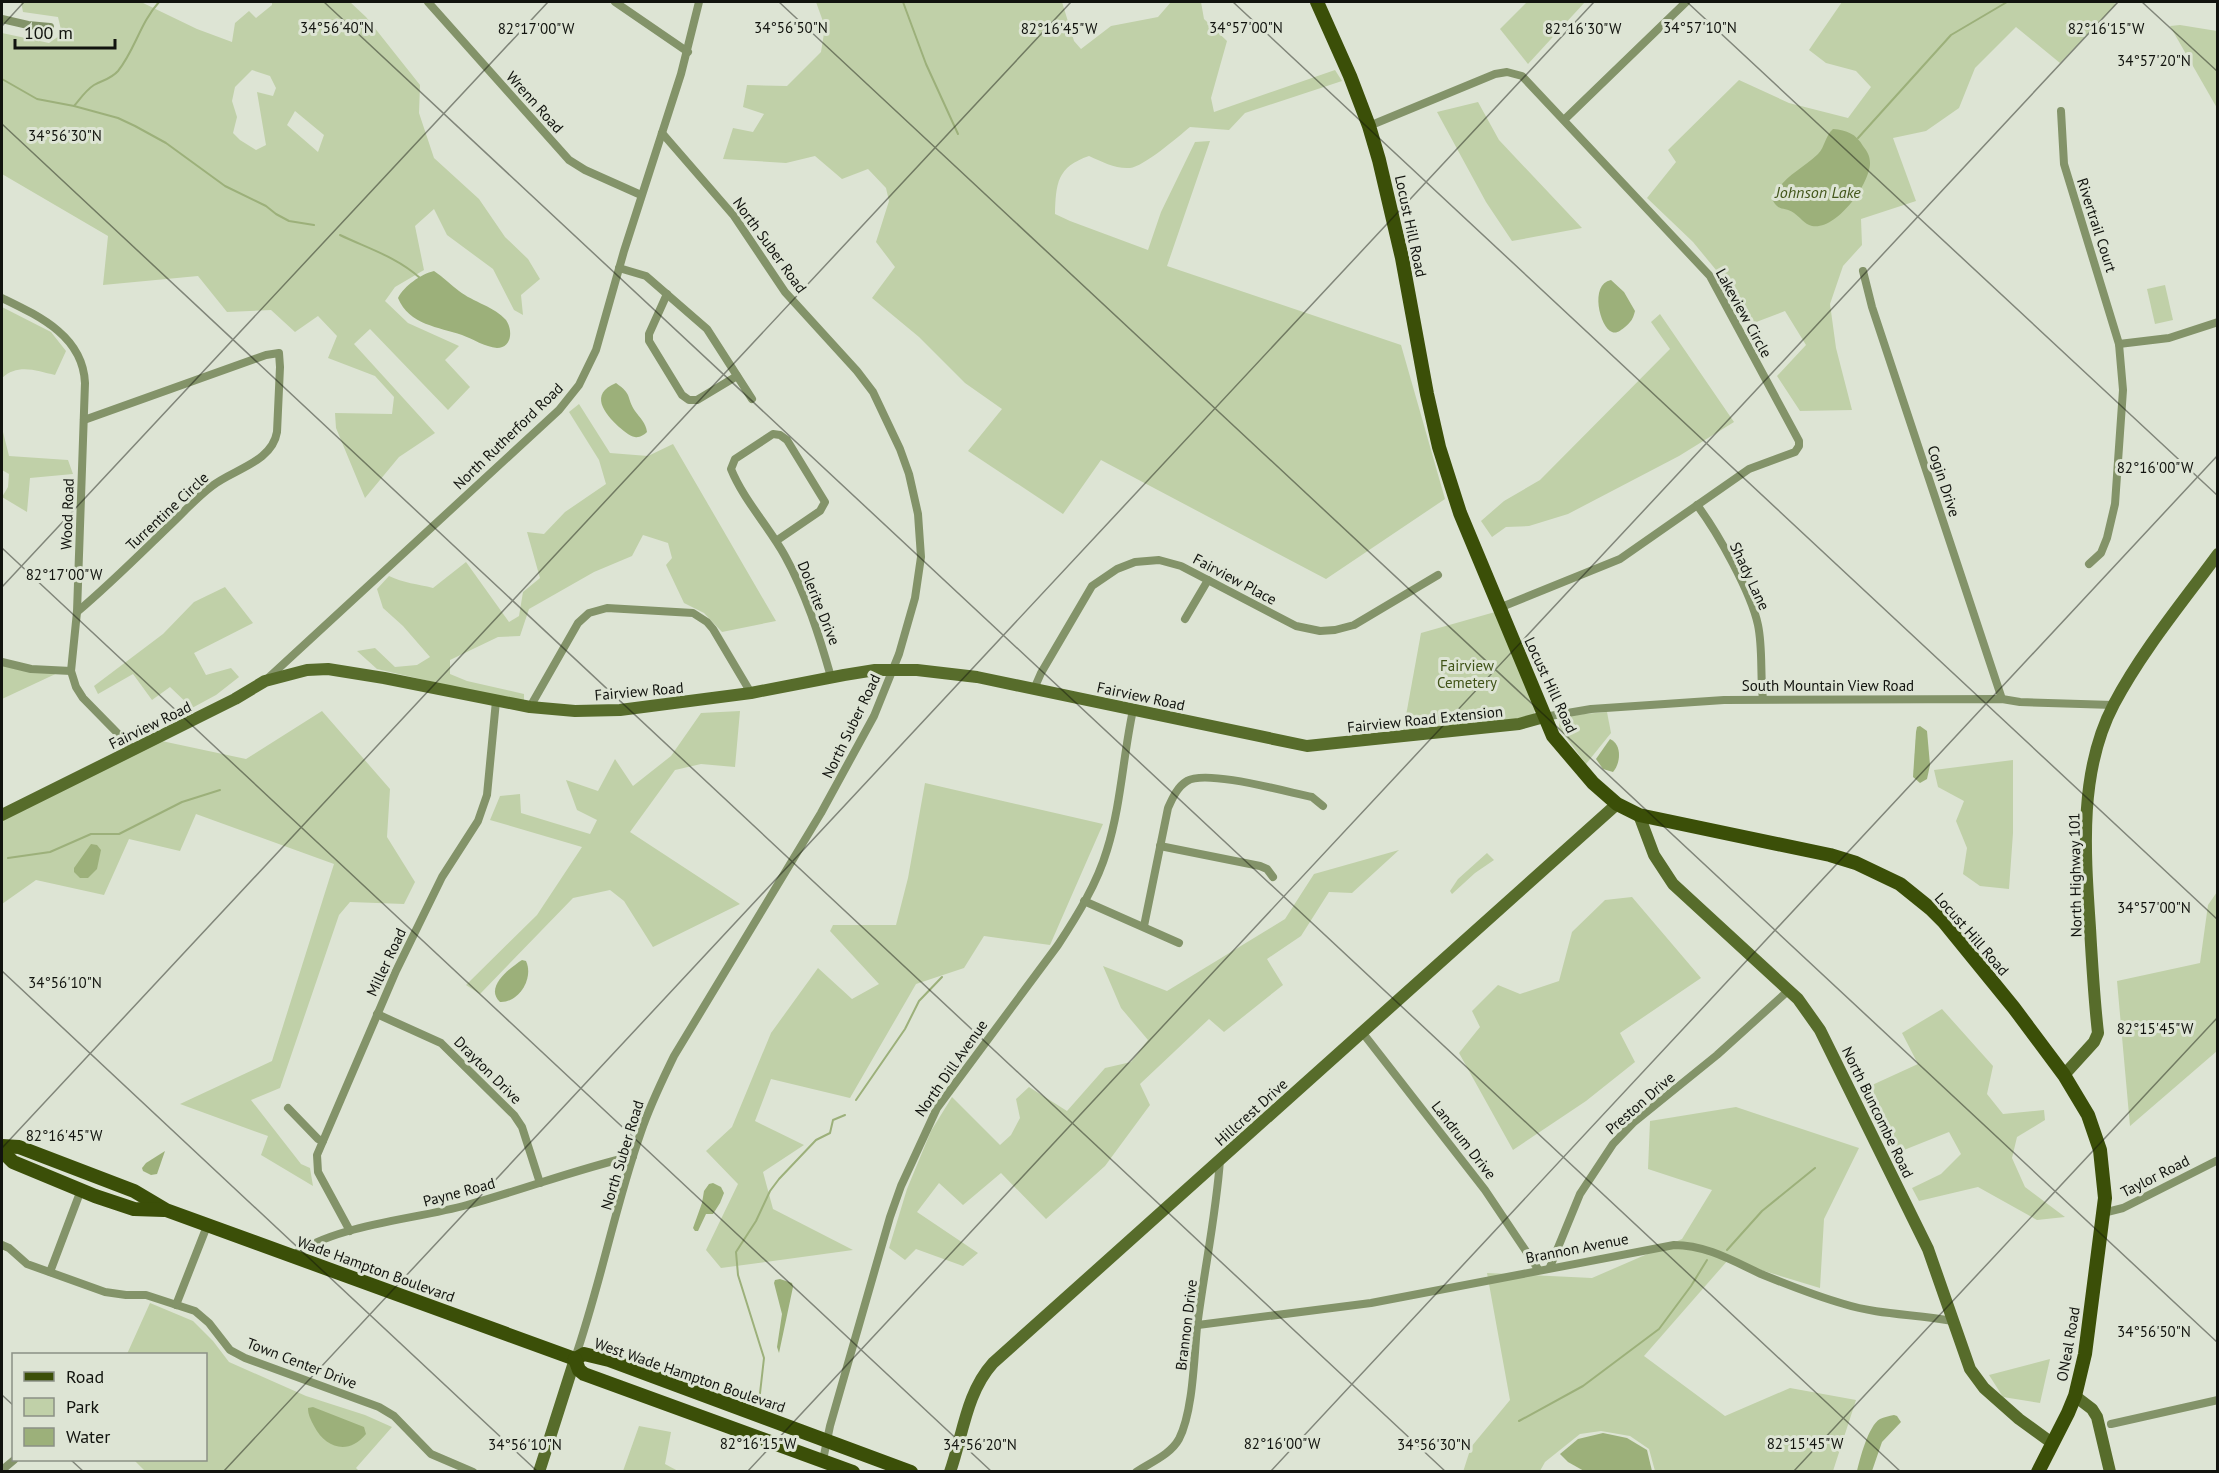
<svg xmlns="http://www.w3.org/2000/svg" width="2219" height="1473" font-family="'PT Sans',sans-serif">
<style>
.green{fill:#c0d0a8;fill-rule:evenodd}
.water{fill:#9cb07a}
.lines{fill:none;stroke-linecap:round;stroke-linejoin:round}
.stream{stroke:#9cb07a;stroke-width:2}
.street{stroke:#839369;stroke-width:8}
.secondary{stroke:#576c2b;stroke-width:12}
.primary{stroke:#3b4f08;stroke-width:14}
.ticks{fill:none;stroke:#11130e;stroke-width:1.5;stroke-opacity:0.45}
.labels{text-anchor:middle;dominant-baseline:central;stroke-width:6;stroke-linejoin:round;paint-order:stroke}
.street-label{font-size:15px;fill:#11130e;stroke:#dde4d4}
.park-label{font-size:15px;fill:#415418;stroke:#dde4d4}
.water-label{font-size:16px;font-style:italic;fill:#43561b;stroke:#dde4d4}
.ticks-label{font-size:15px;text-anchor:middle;fill:#11130e;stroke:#dde4d4;stroke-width:6;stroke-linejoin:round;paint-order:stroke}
</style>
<rect width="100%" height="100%" fill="#dde4d4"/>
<g class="green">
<path d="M21 2H141L197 29 232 42 235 23 249 11 256 18 272 5V2H350L366 17 420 85 419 113 434 158 479 199 505 237 528 259 540 279 521 295 523 315 514 310 493 269 447 235 434 209 415 226 424 270 395 287 385 301 408 323 459 346 445 360 470 387 448 410 370 329 354 344 435 433 399 457 365 498 336 428 335 413 392 414 394 397 375 376 328 358 337 336 318 316 295 332 271 310 227 312 198 276 103 285 108 236 2 174V33L49 43 62 34 58 17 23 12ZM252 70 270 76 276 88 273 96 257 92 266 145 256 150 240 140 233 133 237 117 232 101 235 87ZM295 111 324 135 318 152 287 125Z"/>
<path d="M816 2H1062L1074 41 1081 49 1111 26 1158 17 1171 2H1201L1204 19 1227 41 1211 98 1214 112 1335 70 1342 81 1245 113 1229 130 1190 127C1178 137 1143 167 1130 168 1115 169 1103 162 1089 156 1057 167 1056 183 1055 214L1070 221 1148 250 1161 212 1195 142 1210 141 1167 266 1401 345 1445 499 1326 579 1101 460 1063 514 968 451 1002 409 965 383 919 337 872 298 895 267 876 242 889 201 886 188 868 169 842 179 815 156 786 163 723 159 733 128 753 132 764 114 743 107 747 85 787 86 821 52 825 27Z"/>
<path d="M1527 2H1585L1528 64 1500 29Z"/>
<path d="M1842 2H2112L2116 4 2060 63 2016 27 1975 68 1959 108 1926 131 1893 138 1916 201 1861 219 1862 245 1843 266 1830 304 1836 348 1852 410 1800 411 1777 376 1806 345 1785 311 1751 324 1735 293 1693 242 1647 198 1676 162 1668 150 1739 80 1789 103 1848 118 1871 87 1856 71 1826 63 1809 50Z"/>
<path d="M2180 25 2217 31V108L2170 26Z"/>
<path d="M1478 102 1499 140 1582 228 1512 241 1486 202 1437 112Z"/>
<path d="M2165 285 2173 320 2155 324 2147 289Z"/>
<path d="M2 307 51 332 66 351 55 375C37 371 18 363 2 378Z"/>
<path d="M1660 314 1734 422 1679 456 1568 514 1529 526 1506 527 1492 537 1481 521 1504 501 1540 480 1670 349 1651 322Z"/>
<path d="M579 404 610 453 648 456 673 444 776 621 722 632 704 613 684 603 666 565 672 558 668 543 643 535 632 556 594 572 529 609 520 636 498 637 450 660V674L467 681 524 694V703L377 669 357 651 375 648 395 667 417 665 430 657 403 626 383 608 377 589 389 576C403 583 418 584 433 588L466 562 509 622 519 616 523 592 540 578 527 532 544 534 565 512 606 484 599 460 569 412Z"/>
<path d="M2 428 9 456 68 460 73 474 30 478 27 512 2 497 8 487 9 474 2 470Z"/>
<path d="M225 587 253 623 194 653 206 675 231 668 239 677 216 695 192 708 170 687 152 700 133 674 98 694 94 686 163 634 194 602Z"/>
<path d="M1495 612 1536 706 1534 714 1526 719 1403 732 1421 633Z"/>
<path d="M2 661 64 670 2 699Z"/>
<path d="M322 711 390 789 387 837 415 882 404 904 350 902 339 915 280 1088 251 1100 301 1164 310 1168 313 1186 261 1155 268 1136 180 1104 272 1061 334 864 196 814 180 851 129 839 104 895 36 880 2 904V815L157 740 246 759Z"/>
<path d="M740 711 735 767 701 764 675 770 630 832 740 904 653 947 624 901 610 890 573 898 480 994 466 985 537 915 582 847 490 820 500 796 520 794 521 813 590 834 597 820 577 810 566 780 598 791 615 759 633 786 671 756 701 713Z"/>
<path d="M1607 712 1611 733 1586 764 1559 728V721L1572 715Z"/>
<path d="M2013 760V833L2009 889 1980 886 1963 874 1967 848 1956 821 1964 801 1938 787 1934 770Z"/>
<path d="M925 783 1103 824 1050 945 984 936 964 968 916 984 850 1098 771 1079 755 1121 804 1145 763 1172 773 1209 853 1250 721 1268 706 1250 738 1184 706 1151 732 1127 771 1033 818 968 852 999 879 984 830 931 833 925H896L908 878Z"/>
<path d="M1399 850 1352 893 1329 892 1301 936 1267 959 1283 985 1224 1032 1209 1019 1140 1084 1150 1105 1105 1166 1046 1219 1001 1173 963 1205 939 1183 917 1212 978 1253 963 1266 916 1249 905 1260 889 1248 907 1189 931 1131 952 1097 1000 1145 1011 1135 1020 1118 1016 1099 1029 1087 1067 1111 1105 1068 1131 1062 1148 1040 1121 1008 1103 966 1167 991 1285 919 1314 874Z"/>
<path d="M1487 853 1494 860 1475 873 1452 894 1450 891 1458 879Z"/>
<path d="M2217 892V1051L2130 1126 2117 981 2200 963 2208 905Z"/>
<path d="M1632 897 1701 978 1620 1033 1635 1062 1586 1101 1513 1150 1459 1053 1480 1027 1472 1011 1498 985 1520 994 1559 981 1572 932 1605 900Z"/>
<path d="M1942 1009 1993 1066 1987 1094 2003 1114 2044 1110 2045 1120 2017 1137 2012 1158 2025 1187 2065 1217 2037 1220 1978 1187 1919 1201 1912 1188 1941 1174 1961 1154 1949 1132 1899 1152 1859 1091 1918 1064 1902 1033Z"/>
<path d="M1736 1107 1859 1148 1824 1219 1820 1288 1728 1260 1644 1356 1725 1416 1790 1388 1856 1400 1833 1471H1655L1649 1449 1630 1436 1601 1431 1580 1434 1545 1462 1540 1471 1463 1472 1471 1447 1510 1400 1487 1273 1592 1278 1682 1239 1712 1190 1648 1169 1650 1121Z"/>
<path d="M150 1303 193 1321 213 1341 229 1362 306 1396 365 1415 392 1427 356 1468 359 1471H145L134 1460H206V1354H127Z"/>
<path d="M2050 1359 2040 1403 2003 1397 1989 1375Z"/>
<path d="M639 1426 671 1432 665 1464 678 1471H623Z"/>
</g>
<g class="water">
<path d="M1833 129C1847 130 1856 134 1863 146 1867 151 1870 156 1870 163 1870 184 1836 231 1812 226 1804 224 1800 217 1794 213 1785 206 1779 213 1772 199 1782 177 1801 170 1818 154 1825 147 1825 136 1833 129Z"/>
<path d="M434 271C443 277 451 285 459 291 473 302 495 307 506 320 513 330 512 348 497 348 485 347 473 339 462 335 439 327 409 325 398 298 404 286 421 274 434 271Z"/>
<path d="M1611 280 1624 292 1635 311C1633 319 1631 322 1625 327 1621 330 1617 334 1612 332 1600 328 1589 284 1611 280Z"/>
<path d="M616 383C633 395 626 397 635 411 640 418 646 423 647 432 644 435 639 438 635 437 629 436 623 430 619 427 604 413 589 394 616 383Z"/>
<path d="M1920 726 1927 731 1930 765 1927 779 1920 783 1913 777 1916 732 1917 727Z"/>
<path d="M1610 739C1622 744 1621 763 1613 772L1603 769 1596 759Z"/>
<path d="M91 844 97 845 101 850 97 869 88 878H80L74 872V868Z"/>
<path d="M522 960 526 961C534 978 519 1003 500 1002 484 987 510 968 522 960Z"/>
<path d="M165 1151 157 1174 151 1175 143 1171 142 1168 146 1163Z"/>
<path d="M713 1183 721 1187 724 1193 720 1203 713 1214H706L698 1231H695L693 1228 702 1203 704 1191 709 1184Z"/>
<path d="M780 1279 792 1283 793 1287 779 1353 777 1347 782 1314 774 1283 775 1280Z"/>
<path d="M313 1407 364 1427 366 1434C349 1455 326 1449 314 1426 311 1420 308 1415 308 1408Z"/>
<path d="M1894 1415 1897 1416 1901 1422 1882 1442 1872 1471H1857C1860 1459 1868 1426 1880 1419 1884 1417 1889 1416 1894 1415Z"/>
<path d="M1603 1433 1627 1438 1647 1450 1652 1471H1584L1568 1462 1560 1454 1578 1439Z"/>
</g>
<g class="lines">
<g class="stream">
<path d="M903 2 926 64 958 134"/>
<path d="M2 79 37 99 74 106 118 118 135 126 166 143 225 186 266 206 276 214 289 221 314 225"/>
<path d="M74 106C80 99 86 90 94 85 103 80 111 79 118 71 135 50 140 23 159 2"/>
<path d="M1858 138 1951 35 2007 2"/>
<path d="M340 235C367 248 397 257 420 278"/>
<path d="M8 858 50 852 91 834H119L182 802 220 790"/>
<path d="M856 1100 905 1029 919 1001 942 977"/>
<path d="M1727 1250 1762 1211 1815 1168"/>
<path d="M759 1402 764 1358 738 1275 736 1252 756 1221 770 1191 779 1179 816 1140 830 1133 833 1120 845 1115"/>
<path d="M1519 1421 1583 1386 1659 1329 1691 1286 1707 1260"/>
</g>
<g class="street">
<path d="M428 2 569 160 585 170 641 195"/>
<path d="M615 2 688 52"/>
<path d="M2 19 28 25 50 27"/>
<path d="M2061 111 2064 164 2119 344 2123 390 2115 504 2107 538 2101 553 2089 564"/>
<path d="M1564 120 1686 2"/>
<path d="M1369 126 1495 74 1507 72 1522 76 1710 276 1799 441V446L1795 452 1749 469 1620 559 1499 608"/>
<path d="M619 268 646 276 707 329 752 399"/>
<path d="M1863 271 1872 307 2002 699"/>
<path d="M667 294 649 334V341L682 395 689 400H697L737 376"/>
<path d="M2 298C39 316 83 336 85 383L77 612 71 671 76 687 83 698 134 750"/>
<path d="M2119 344 2169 338 2218 322"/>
<path d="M1697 505C1718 533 1751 592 1758 625 1763 649 1760 675 1763 699"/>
<path d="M776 541 820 511 825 502 787 440 780 435 773 434 735 459 731 469C743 499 769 527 785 556 806 594 819 635 831 677"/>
<path d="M77 612C109 585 138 556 168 527 183 513 196 498 212 486 234 469 272 462 277 432L280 367 279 353 266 355 84 420"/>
<path d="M1185 619 1208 580"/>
<path d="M2 662 31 669 71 671"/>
<path d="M266 680 559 410 579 385 596 350 624 251 681 74 699 2"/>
<path d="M1034 689 1041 673 1092 586 1117 569 1135 562 1159 560 1181 566 1296 626 1320 631 1335 630 1354 625 1438 575"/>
<path d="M530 707 578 623 589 613 607 608 693 613 707 622 713 629 751 693"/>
<path d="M1544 717 1591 709 1724 700 2002 699 2020 702 2113 705"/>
<path d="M1160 846 1260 866 1267 869 1273 877"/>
<path d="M1084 901 1179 943"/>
<path d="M1144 926 1168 808C1172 799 1177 787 1187 781 1206 769 1287 792 1312 797L1323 806"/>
<path d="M377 1014 441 1043 514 1115 522 1127 540 1183"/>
<path d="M1362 1032 1485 1190 1538 1269"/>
<path d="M288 1108 318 1139 323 1141"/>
<path d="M2103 1213 2123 1208 2218 1160"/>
<path d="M350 1231 318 1172 317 1155 396 971 442 877 478 821 487 795 496 701"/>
<path d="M2 1245 9 1248 27 1264 105 1292 126 1295H146L195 1311 209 1323 230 1350 245 1358 379 1407 394 1416 431 1454 473 1472"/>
<path d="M292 1256C337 1224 413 1220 467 1205 522 1190 577 1169 633 1156"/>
<path d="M1550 1267 1580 1194 1613 1144 1633 1123 1717 1055 1789 990"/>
<path d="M50 1272 81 1190"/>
<path d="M176 1305 207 1226"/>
<path d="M1198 1325 1371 1303 1674 1245C1706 1245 1733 1261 1761 1274 1788 1285 1815 1296 1844 1304 1879 1315 1917 1314 1953 1321"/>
<path d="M575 1358C601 1283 615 1206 641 1132 650 1105 662 1081 674 1056L821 813 874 716 899 654 915 598 921 557 918 514 909 474 900 449 873 392 857 371 785 292 734 216 662 133"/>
<path d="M2111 1424 2218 1400"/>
<path d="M823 1460 830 1426 890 1217 901 1186 937 1108 1058 945C1077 916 1097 884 1107 850 1121 805 1123 756 1133 710"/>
<path d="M2 1470 14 1460"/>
<path d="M1136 1472C1151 1462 1170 1455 1179 1439 1193 1412 1194 1358 1197 1327 1204 1271 1216 1216 1220 1160"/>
</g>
<g class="secondary">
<path d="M2 815 235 699 265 681 307 670 328 669 384 678 530 707 575 711 620 710 751 693 844 675 875 670H917L977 677 1307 746 1519 724 1544 717"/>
<path d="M1639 815 1654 855 1673 884 1798 999 1820 1030 1928 1249 1970 1369 1984 1388 2019 1419 2052 1443"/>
<path d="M2064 1075 2094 1042 2098 1033C2094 998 2092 963 2090 928 2085 854 2078 772 2114 704 2142 651 2182 603 2218 554"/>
<path d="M2075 1396 2092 1409 2097 1417 2110 1472"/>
<path d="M539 1472 575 1359"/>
<path d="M950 1472C963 1435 966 1393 993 1363L1617 804"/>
</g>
<g class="primary">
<path d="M1317 2 1350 76 1369 126 1379 160 1402 258 1427 394 1439 447 1460 513 1553 736 1593 783 1617 804 1639 815 1830 855 1856 863 1900 884 1931 909 1944 922 2014 1008 2064 1075 2088 1115 2100 1150 2105 1198 2085 1354 2075 1396 2068 1413 2038 1472"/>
<path d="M2 1146 19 1147 134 1191 166 1210 575 1359"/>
<path d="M2 1151 13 1162 95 1196 134 1209 164 1210"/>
<path d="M575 1359 584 1354 609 1360 911 1472"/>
<path d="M575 1359 579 1370 584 1374 853 1472"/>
</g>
</g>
<path class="ticks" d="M324 2 1901 1472M779 2 2218 1343M1233 2 2218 920M1687 2 2218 496M2142 2 2218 72M2 26 24 2M2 124 1446 1472M2 548 992 1472M2 587 548 2M2 971 538 1472M2 1148 1071 2M2 1395 14 1406M71 1460 84 1472M223 1472 1594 2M747 1472 2118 2M1270 1472 2218 455M1793 1472 2218 1017"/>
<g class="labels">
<g class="street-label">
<text transform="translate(535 102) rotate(48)">Wrenn Road</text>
<text transform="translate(2097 225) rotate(72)">Rivertrail Court</text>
<text transform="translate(1411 226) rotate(78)">Locust Hill Road</text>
<text transform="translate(770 245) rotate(54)">North Suber Road</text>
<text transform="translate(1744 313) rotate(61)">Lakeview Circle</text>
<text transform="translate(508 436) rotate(-44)">North Rutherford Road</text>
<text transform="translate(1944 481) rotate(72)">Cogin Drive</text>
<text transform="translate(167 511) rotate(-43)">Turrentine Circle</text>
<text transform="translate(67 514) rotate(-88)">Wood Road</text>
<text transform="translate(1750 576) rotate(65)">Shady Lane</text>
<text transform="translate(1235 579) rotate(28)">Fairview Place</text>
<text transform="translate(819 603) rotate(68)">Dolerite Drive</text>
<text transform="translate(1551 685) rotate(65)">Locust Hill Road</text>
<text x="1828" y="685">South Mountain View Road</text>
<text transform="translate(639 691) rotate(-5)">Fairview Road</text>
<text transform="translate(1141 696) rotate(12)">Fairview Road</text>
<text transform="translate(1425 719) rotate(-6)">Fairview Road Extension</text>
<text transform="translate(150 725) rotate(-26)">Fairview Road</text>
<text transform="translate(851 726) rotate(-64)">North Suber Road</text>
<text transform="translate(2075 875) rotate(-91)">North Highway 101</text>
<text transform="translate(1972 934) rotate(49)">Locust Hill Road</text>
<text transform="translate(386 962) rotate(-65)">Miller Road</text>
<text transform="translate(951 1068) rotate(-55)">North Dill Avenue</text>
<text transform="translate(488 1070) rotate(45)">Drayton Drive</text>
<text transform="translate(1640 1103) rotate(-41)">Preston Drive</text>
<text transform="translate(1251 1112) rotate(-42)">Hillcrest Drive</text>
<text transform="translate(1878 1112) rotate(64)">North Buncombe Road</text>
<text transform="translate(1464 1140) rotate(52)">Landrum Drive</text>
<text transform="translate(622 1155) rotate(-73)">North Suber Road</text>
<text transform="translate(2155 1176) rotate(-27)">Taylor Road</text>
<text transform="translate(459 1192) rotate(-15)">Payne Road</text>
<text transform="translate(1577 1248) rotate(-11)">Brannon Avenue</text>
<text transform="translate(376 1269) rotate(20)">Wade Hampton Boulevard</text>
<text transform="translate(1186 1325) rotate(-83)">Brannon Drive</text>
<text transform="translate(2068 1344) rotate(-80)">ONeal Road</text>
<text transform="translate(302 1363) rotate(21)">Town Center Drive</text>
<text transform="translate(690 1375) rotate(19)">West Wade Hampton Boulevard</text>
</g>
<g class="park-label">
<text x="1467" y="665">Fairview<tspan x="1467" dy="17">Cemetery</tspan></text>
</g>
<g class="water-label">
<text x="1818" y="192">Johnson Lake</text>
</g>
</g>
<g class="ticks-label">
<text x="337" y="33">34°56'40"N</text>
<text x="791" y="33">34°56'50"N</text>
<text x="1246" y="33">34°57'00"N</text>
<text x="1700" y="33">34°57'10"N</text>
<text x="1583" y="34">82°16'30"W</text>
<text x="2106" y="34">82°16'15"W</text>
<text x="536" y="34">82°17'00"W</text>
<text x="1059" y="34">82°16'45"W</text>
<text x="2154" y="66">34°57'20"N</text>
<text x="65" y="141">34°56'30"N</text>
<text x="2155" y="473">82°16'00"W</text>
<text x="64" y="580">82°17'00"W</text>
<text x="2154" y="913">34°57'00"N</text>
<text x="65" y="988">34°56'10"N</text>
<text x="2155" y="1034">82°15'45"W</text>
<text x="64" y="1141">82°16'45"W</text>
<text x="2154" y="1337">34°56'50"N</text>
<text x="758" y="1449">82°16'15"W</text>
<text x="1282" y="1449">82°16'00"W</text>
<text x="1805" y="1449">82°15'45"W</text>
<text x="525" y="1450">34°56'10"N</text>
<text x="980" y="1450">34°56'20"N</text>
<text x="1434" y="1450">34°56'30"N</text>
</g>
<rect width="2219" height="1473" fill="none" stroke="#11130e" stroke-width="6"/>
<rect x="12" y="1353" width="195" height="108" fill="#dde4d4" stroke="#8b9085" stroke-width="1.5"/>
<rect x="24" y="1372" width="30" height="9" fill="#3b4f08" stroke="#8b9085" stroke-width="1.5"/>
<text x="66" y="1383" font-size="18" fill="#11130e">Road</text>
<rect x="24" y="1398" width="30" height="18" fill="#c0d0a8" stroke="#8b9085" stroke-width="1.5"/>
<text x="66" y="1413" font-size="18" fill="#11130e">Park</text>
<rect x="24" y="1428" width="30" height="18" fill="#9cb07a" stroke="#8b9085" stroke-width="1.5"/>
<text x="66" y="1443" font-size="18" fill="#11130e">Water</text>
<path d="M15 39v9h100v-9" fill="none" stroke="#11130e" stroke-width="3"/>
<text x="24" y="39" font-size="18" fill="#11130e" stroke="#dde4d4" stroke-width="4.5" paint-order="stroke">100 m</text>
</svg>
